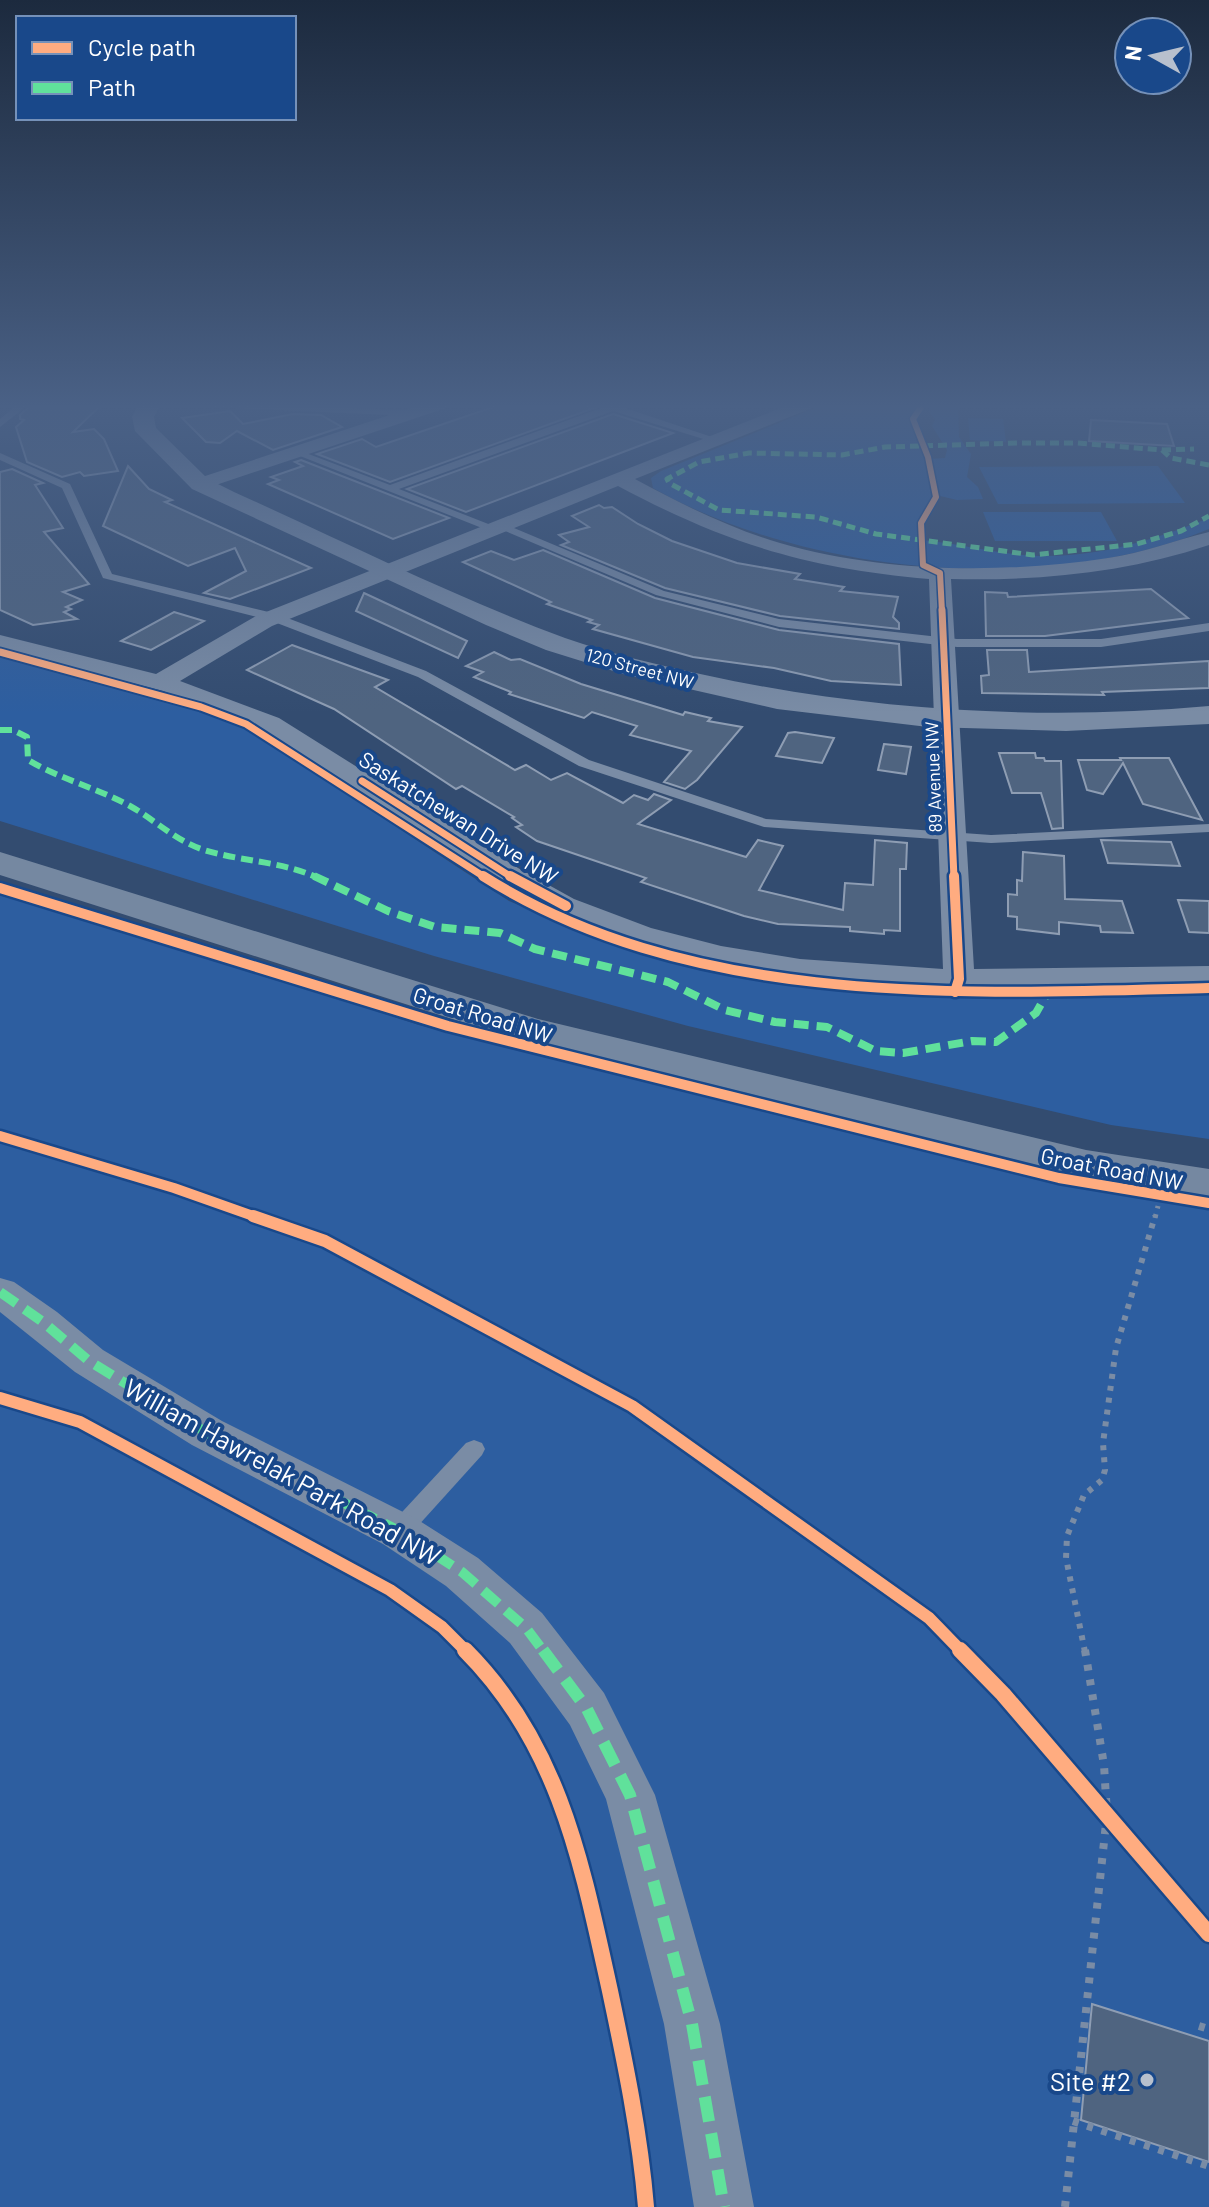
<svg xmlns="http://www.w3.org/2000/svg" width="1209" height="2207" font-family="Barlow,sans-serif">
<style>
.green{fill:#2d5ea0}
.building{fill:#4f6480;stroke:#8e9db3;stroke-width:2}
.lines{fill:none;stroke-linecap:round;stroke-linejoin:round}
.path-far2{stroke:#7a8ca5;stroke-width:5;stroke-dasharray:4 6;stroke-linecap:butt}
.path-far1{stroke:#7a8ca5;stroke-width:6;stroke-dasharray:5 7;stroke-linecap:butt}
.path{stroke:#7a8ca5;stroke-width:8;stroke-dasharray:6 9;stroke-linecap:butt}
.service{fill:#7a8ca5;fill-rule:evenodd}
.minor{fill:#7a8ca5;fill-rule:evenodd}
.tertiary{fill:#7a8ca5;fill-rule:evenodd}
.secondary{fill:#7588a1;fill-rule:evenodd}
.quiet-far4{stroke:#60e19b;stroke-width:5;stroke-dasharray:9 5;stroke-linecap:butt}
.quiet-far3{stroke:#60e19b;stroke-width:6;stroke-dasharray:12 6;stroke-linecap:butt}
.quiet-far2{stroke:#60e19b;stroke-width:8;stroke-dasharray:15 8;stroke-linecap:butt}
.quiet-far1{stroke:#60e19b;stroke-width:10;stroke-dasharray:20 10;stroke-linecap:butt}
.quiet{stroke:#60e19b;stroke-width:12;stroke-dasharray:25 12;stroke-linecap:butt}
.cycleway-far4-casing{stroke:#19488a;stroke-width:9}
.cycleway-far3-casing{stroke:#19488a;stroke-width:11}
.cycleway-far2-casing{stroke:#19488a;stroke-width:15}
.cycleway-far1-casing{stroke:#19488a;stroke-width:17}
.cycleway-casing{stroke:#19488a;stroke-width:21}
.cycleway-far4{stroke:#ffac80;stroke-width:6}
.cycleway-far3{stroke:#ffac80;stroke-width:7}
.cycleway-far2{stroke:#ffac80;stroke-width:10}
.cycleway-far1{stroke:#ffac80;stroke-width:12}
.cycleway{stroke:#ffac80;stroke-width:16}
.poi-dot{fill:#b8c0cd;stroke:#19488a;stroke-width:3}
.labels{text-anchor:middle;dominant-baseline:central;stroke-width:8;stroke-linejoin:round;paint-order:stroke}
.far-street-label{font-size:18px;fill:#fff;stroke:#19488a}
.street-label{font-size:22px;fill:#fff;stroke:#19488a}
.near-street-label{font-size:26px;fill:#fff;stroke:#19488a}
.near-poi-label{font-size:26px;fill:#fff;stroke:#19488a;text-anchor:end}
</style>
<rect width="100%" height="100%" fill="#334c70"/>
<g class="green">
<path d="M825 404H923L913 419 929 459 945 458 947 450 932 426 935 420 929 411V404H958L959 437 971 454 967 477 978 487 983 499 957 500 936 495 921 523 923 540C962 544 1001 555 1040 556 1101 557 1153 540 1209 518V529C1045 597 806 575 653 488L651 478 661 471Z"/>
<path d="M968 418 1003 419 1006 442 970 440Z"/>
<path d="M1158 466 1185 503 998 504 979 467Z"/>
<path d="M983 512H1101L1117 541H995Z"/>
<path d="M0 655 222 717 251 731 509 901 633 952 715 971 817 987 1007 997 1209 992V1139L1111 1125 688 1026 434 956 0 821Z"/>
<path d="M0 886 419 1025 1084 1189 1209 1207V2207H0Z"/>
</g>
<g class="building">
<path d="M32 404H102L73 432 94 429 104 439 118 471 84 476 80 472 62 477 27 462 16 427 24 420 20 419V415Z"/>
<path d="M502 404H582L594 408 390 482 317 454 362 439 376 447Z"/>
<path d="M230 411 243 424 293 414 321 415 342 427 273 450 237 431 220 443 206 442 182 418Z"/>
<path d="M613 414 673 433 466 512 407 489Z"/>
<path d="M1091 420 1167 424 1174 446 1089 441Z"/>
<path d="M301 460 449 518 393 539 268 484 279 480 271 477 303 466 295 462Z"/>
<path d="M128 466 149 489 172 500 165 502 311 568 230 599 204 593 246 571 235 548 188 566 103 526Z"/>
<path d="M12 469 43 483 35 485 63 528 44 532 89 584 63 592 82 600 66 607 71 609 64 612 77 619 33 625 0 610V472Z"/>
<path d="M599 505 604 508 612 507 638 524 672 541 737 563 800 574 795 579 844 587 840 591 898 597 893 617 899 623V629L780 616 665 588 561 545 569 542 559 535 589 527 572 516Z"/>
<path d="M543 550 655 598 779 630 899 644 901 685 831 681 774 668 693 657 593 629 599 625 588 622 592 620 547 604 551 602 463 562 491 551 514 560Z"/>
<path d="M1151 589 1188 618 1045 636H986L985 592 1007 593 1008 597Z"/>
<path d="M364 593 467 641 458 658 356 611Z"/>
<path d="M174 612 204 621 151 650 121 641Z"/>
<path d="M292 645 388 680 375 687 515 770 526 765 551 780 567 773 623 803 634 795 648 800 654 794 671 800 638 824 746 857 758 840 783 846 759 890 843 910 845 883 873 885 875 840 907 843 906 869H900V931L884 930V934L850 931V927L778 924 744 916 641 882 646 878 537 841 516 827 522 825 512 818 514 817 462 786 456 789 334 709 247 670Z"/>
<path d="M987 650H1027L1029 672 1209 661V688L1102 692 1104 695 982 693 981 676 989 675Z"/>
<path d="M494 652 511 660 520 659 581 684 683 715 685 712 711 718 708 721 742 727 697 780 685 789 664 782 691 751 630 735 637 726 592 712 584 718 509 694 511 692 474 677 483 672 466 666Z"/>
<path d="M795 732 834 738 822 763 776 756 788 733Z"/>
<path d="M884 744 911 747 906 774 878 770Z"/>
<path d="M999 753H1035L1036 758H1044L1045 761H1061L1063 828 1052 829 1041 793H1012Z"/>
<path d="M1120 758H1169L1202 820 1143 804 1123 763 1103 794 1087 790 1078 760H1121Z"/>
<path d="M1101 840 1171 842 1180 866 1108 863Z"/>
<path d="M1023 852 1064 856 1065 899 1122 901 1133 933 1101 932 1100 926 1059 922V934L1017 929V917L1008 916V894L1017 895V880L1022 881Z"/>
<path d="M1178 900 1209 901V933L1189 932Z"/>
<path d="M1092 2004 1209 2041V2162L1081 2120Z"/>
</g>
<g class="lines">
<path class="path-far2" d="M1155 1218 1158 1206"/>
<path class="path-far1" d="M1085 1652 1066 1558 1067 1536 1084 1495 1102 1480 1105 1470 1103 1443 1116 1348 1155 1216"/>
<g class="path">
<path d="M1199 2026 1209 2029"/>
<path d="M1073 2121 1209 2166"/>
<path d="M1065 2207 1107 1814 1104 1765 1085 1650"/>
</g>
<g class="service">
<path d="M18 404H29L0 427V419Z"/>
<path d="M203 404 412 410 417 413 412 416 208 407Z"/>
<path d="M605 404H627L622 407 721 440 713 442 613 411 399 489 496 527V531L492 532 290 452 298 450 390 485 604 407Z"/>
<path d="M0 453 70 484 112 574 277 614 426 671 589 760 766 819 991 835 1209 824V832L991 843 764 827 579 766 418 677 269 620 103 578 62 488 0 460Z"/>
<path d="M502 523 664 591 779 619 957 639H1101L1209 623V631L1101 647H957L779 627 656 595 498 528 497 526Z"/>
<path d="M474 1440 482 1443 485 1449 482 1455 407 1538 399 1541 391 1538 387 1531 391 1524 466 1443Z"/>
</g>
<g class="minor">
<path d="M423 404H449L446 408 207 488 200 490 190 484 193 480Z"/>
<path d="M791 404H815L812 408 635 479C681 504 729 528 780 543 884 573 1002 574 1108 558 1143 553 1175 540 1209 532V545C1125 573 1040 581 951 579L974 969 1209 966V984L959 988 881 985 800 977 720 964 630 940 525 897 261 728 163 691 0 649V635L156 674 256 616ZM618 486C727 544 806 568 929 579L943 969 800 959 721 946 651 928 574 899 518 868 279 718 180 681 272 626Z"/>
<path d="M0 1278 14 1282 57 1312 103 1350 222 1421 415 1518 478 1558 542 1613 604 1693 655 1795 720 2024 754 2207H694L664 2024 606 1799 570 1725 510 1643 446 1586 383 1544 192 1445 75 1372 0 1312Z"/>
</g>
<path class="tertiary" d="M139 404H161L154 417 156 428 208 479 234 492C343 541 452 596 565 638 611 654 658 665 705 675 870 711 1041 721 1209 706V724L1066 731 928 727 777 709 623 674 546 650 486 625 192 489 135 431 132 417Z"/>
<path class="secondary" d="M0 852 538 1019 1086 1150 1209 1169V1201L1086 1182 512 1038 0 875Z"/>
<g class="quiet-far4">
<path d="M1162 450 1194 449"/>
<path d="M1209 465 1171 458 1162 450 1077 443H1016L885 447 842 455 749 453 699 462 667 479 669 483 719 510 816 517 876 534 1033 555 1137 544 1181 531 1209 516"/>
</g>
<path class="quiet-far3" d="M0 730H13L27 737 28 760C60 779 97 788 130 806 155 820 176 841 204 850 243 862 282 861 318 878"/>
<path class="quiet-far2" d="M314 876 388 911 435 927 500 933 535 949 668 982 725 1010 775 1022 827 1027 876 1051 903 1053 972 1041 996 1042 1036 1013 1048 992"/>
<path class="quiet-far1" d="M0 1292 43 1322 89 1361 207 1433 399 1531 462 1572 526 1628 544 1652"/>
<path class="quiet" d="M543 1650 587 1709 630 1795 692 2024 724 2207"/>
<g class="cycleway-far4-casing">
<path id="cycleway-far4" d="M923 404 913 419 928 457 936 497 921 523 923 565 940 573 942 612"/>
</g>
<g class="cycleway-far3-casing">
<g id="cycleway-far3">
<path d="M942 610 954 878"/>
<path d="M0 652 201 707 246 724 486 878"/>
<path d="M362 781 513 878"/>
</g>
</g>
<g class="cycleway-far2-casing">
<g id="cycleway-far2">
<path d="M483 876C693 1009 970 994 1209 988"/>
<path d="M510 876 566 906"/>
<path d="M954 876 959 979 955 992"/>
<path d="M0 888 448 1026 1059 1178 1209 1203"/>
<path d="M0 1136 174 1188 259 1218"/>
</g>
</g>
<g class="cycleway-far1-casing">
<g id="cycleway-far1">
<path d="M253 1216 325 1241 632 1406 929 1618 962 1652"/>
<path d="M0 1398 80 1422 390 1590 442 1627 467 1652"/>
</g>
</g>
<g class="cycleway-casing">
<g id="cycleway">
<path d="M465 1650C560 1745 582 1865 610 1991 625 2062 640 2134 646 2207"/>
<path d="M960 1650 1003 1694 1209 1934"/>
</g>
</g>
<use href="#cycleway-far4" class="cycleway-far4"/>
<use href="#cycleway-far3" class="cycleway-far3"/>
<use href="#cycleway-far2" class="cycleway-far2"/>
<use href="#cycleway-far1" class="cycleway-far1"/>
<use href="#cycleway" class="cycleway"/>
</g>
<linearGradient id="sky" x2="0" y2="1"><stop stop-color="#1c2a3e"/><stop offset="0.57" stop-color="#4a6186"/><stop offset="1" stop-color="#4a6186" stop-opacity="0"/></linearGradient>
<rect width="1209" height="713" fill="url(#sky)"/>
<circle class="poi-dot" cx="1147" cy="2080" r="8"/>
<g class="labels">
<g class="far-street-label">
<text transform="translate(640 668) rotate(15)">120 Street NW</text>
<text transform="translate(933 777) rotate(-92)">89 Avenue NW</text>
</g>
<g class="street-label">
<text transform="translate(459 817) rotate(32)">Saskatchewan Drive NW</text>
<text transform="translate(483 1014) rotate(17)">Groat Road NW</text>
<text transform="translate(1112 1168) rotate(11)">Groat Road NW</text>
</g>
<g class="near-street-label">
<text transform="translate(283 1471) rotate(29)">William Hawrelak Park Road NW</text>
</g>
<g class="near-poi-label">
<text x="1131" y="2080">Site #2</text>
</g>
</g>
<rect x="16" y="16" width="280" height="104" fill="#19488a" stroke="#7591b9" stroke-width="2"/>
<rect x="32" y="42" width="40" height="12" fill="#ffac80" stroke="#7591b9" stroke-width="2"/>
<text x="88" y="56" font-size="24" fill="#ffffff">Cycle path</text>
<rect x="32" y="82" width="40" height="12" fill="#60e19b" stroke="#7591b9" stroke-width="2"/>
<text x="88" y="96" font-size="24" fill="#ffffff">Path</text>
<g transform="translate(1153 56) rotate(278)"><circle r="38" fill="#19488a" stroke="#7591b9" stroke-width="2"/>
<path d="M0-6L14 30L0 20L-14 30Z" fill="#b8c0cd"/>
<text y="-12" font-size="22" font-weight="bold" text-anchor="middle" fill="#ffffff">N</text>
</g>
</svg>
